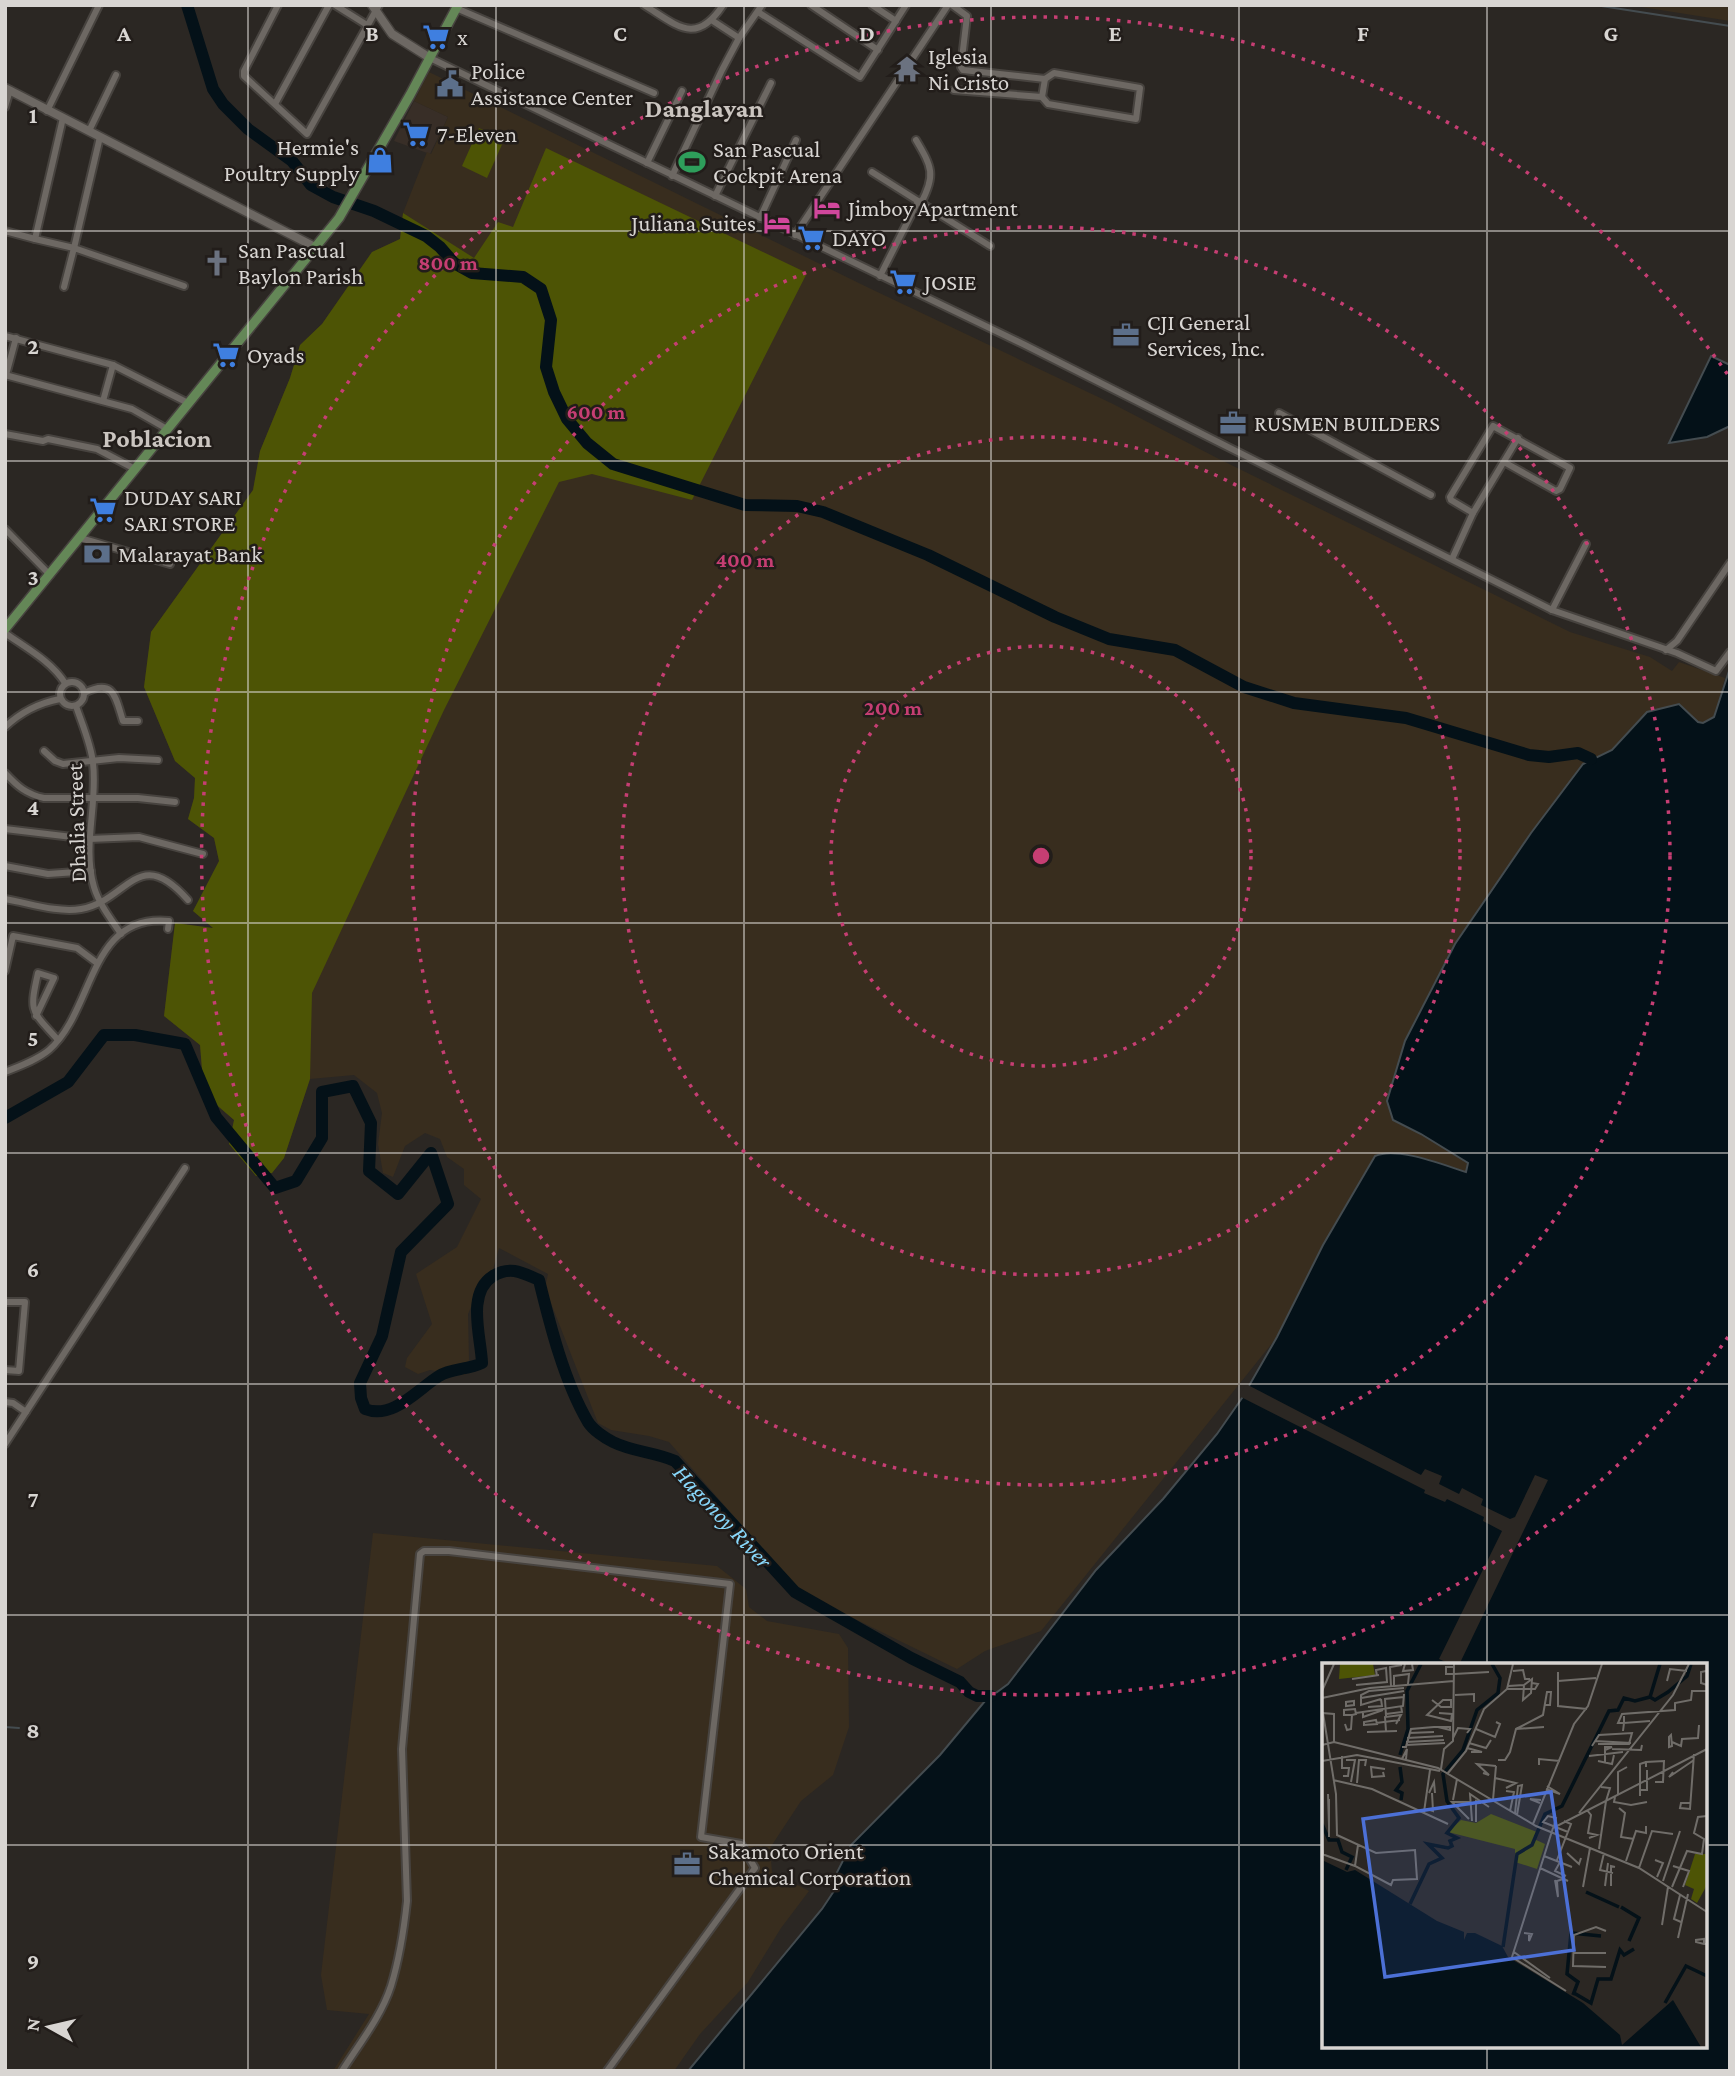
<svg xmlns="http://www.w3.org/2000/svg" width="1735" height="2076" font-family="'Crimson Pro',serif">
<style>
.built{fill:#382e27}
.industrial{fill:#382d1e}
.green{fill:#4d5405}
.water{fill:#041118;stroke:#444c50;stroke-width:2;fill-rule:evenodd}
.pier{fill:#2b2723}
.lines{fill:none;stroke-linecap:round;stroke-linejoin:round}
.stream{stroke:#444c50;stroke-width:2}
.river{stroke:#041118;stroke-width:12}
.street-casing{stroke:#47433f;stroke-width:10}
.secondary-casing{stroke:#47433f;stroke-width:11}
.primary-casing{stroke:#47433f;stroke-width:12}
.street{stroke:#6d6863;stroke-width:6}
.secondary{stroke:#6d6863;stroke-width:8}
.primary{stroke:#648757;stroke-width:9}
.grid{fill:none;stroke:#d8d5d2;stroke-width:2;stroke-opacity:0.55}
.ring{fill:none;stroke:#c63e73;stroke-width:3.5;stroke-dasharray:3.5 7}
.labels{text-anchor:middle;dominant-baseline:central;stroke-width:5;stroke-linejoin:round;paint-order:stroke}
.poi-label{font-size:23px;fill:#d8d5d2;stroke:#221d1a;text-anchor:start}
.street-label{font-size:23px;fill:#d8d5d2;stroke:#221d1a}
.water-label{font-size:24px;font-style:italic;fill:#88d7fa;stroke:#221d1a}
.quarter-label{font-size:26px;font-weight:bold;fill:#cbc5c0;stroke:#221d1a}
.inset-river{fill:none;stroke:#041118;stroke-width:3.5}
.inset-road{fill:none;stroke:#706d69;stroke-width:2}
.view{fill:#4c70d6;fill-opacity:0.15;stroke:#4c70d6;stroke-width:3.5}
.inset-edge{fill:none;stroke:#d8d5d2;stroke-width:3.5}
.grid-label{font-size:23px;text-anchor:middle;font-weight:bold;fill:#d8d5d2;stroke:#221d1a;stroke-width:5;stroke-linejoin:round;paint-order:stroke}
.centre{fill:#c63e73;stroke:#221d1a;stroke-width:3.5}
.ring-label{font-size:21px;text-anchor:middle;font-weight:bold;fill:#c63e73;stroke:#221d1a;stroke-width:5;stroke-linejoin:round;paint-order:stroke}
</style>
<rect width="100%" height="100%" fill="#2b2723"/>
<path class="built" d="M414 101 448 117 430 154 394 141Z"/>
<g class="industrial">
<path d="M1629 5H1730V21Z"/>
<path d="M429 72 869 288 1113 404 1219 459 1570 632 1650 657 1672 671 1679 662 1725 678 1714 718 1708 722H1698L1679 704 1612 751 1583 764 1531 833 1455 944 1436 982 1393 1120 1421 1134 1468 1164 1466 1172 1406 1155 1375 1156 1323 1245 1277 1337 1041 1631 985 1651 957 1669 800 1592 669 1442 649 1436 611 1430 598 1423 545 1288 548 1274 499 1248 492 1273 483 1279 468 1314 469 1360 465 1375 430 1370 418 1374 405 1367 407 1358 432 1324 416 1274 457 1247 481 1199 464 1185V1169L447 1157 440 1139 425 1133 405 1146 393 1177 383 1173 378 1144 382 1113 377 1093 354 1075 310 1079 284 1158 272 1173 256 1176 229 1144 234 1120 204 1094 200 1045 164 1016 175 923 213 928 193 911 212 878 219 861 214 838 188 819 194 798 195 778 175 761 144 687 151 632 253 490 260 451 290 378 300 345 322 324 372 252 400 239 403 213 427 152 431 154 448 117 414 101Z"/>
<path d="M373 1533 717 1566 746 1589 749 1607 767 1621 839 1634 848 1648 849 1727 833 1775 801 1801 770 1848 772 1872 809 1891 781 1928 748 1982 700 2034 674 2071H333L369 2014 327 2010 321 1975Z"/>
</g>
<g class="green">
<path d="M479 128 504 140 487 178 462 166Z"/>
<path d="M546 148 807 273 692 500 592 474 559 482 444 710 312 993 310 1079 284 1158 272 1173 256 1176 229 1144 234 1120 204 1094 200 1045 164 1016 175 923 213 928 193 911 219 861 214 838 188 819 194 798 195 778 175 761 144 687 151 632 253 490 260 451 290 378 300 345 322 324 372 252 400 239 403 213 474 258 498 222 513 227Z"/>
</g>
<g class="water">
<path d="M1711 356 1730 365V426L1707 437 1669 443Z"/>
<path d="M1730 668V2071H688L822 1909 838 1885 833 1880 851 1845 940 1755 985 1701 1008 1684 1096 1570 1163 1499 1217 1434 1242 1398 1277 1337 1323 1245 1375 1156C1397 1146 1443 1165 1466 1172L1468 1163 1421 1134 1393 1120 1387 1101 1405 1041 1455 944 1531 833 1583 764 1612 750 1647 712 1679 704 1698 722 1703 723 1714 717ZM1324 1665H1705V2046H1324Z"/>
</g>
<path class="pier" d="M1246 1384 1421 1475 1425 1469 1442 1476 1439 1484 1459 1494 1462 1488 1483 1499 1481 1505 1510 1519 1515 1517 1535 1475 1548 1480 1459 1665H1452L1439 1659 1502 1531 1483 1521 1484 1517 1447 1499 1445 1502 1424 1493 1425 1490 1239 1396Z"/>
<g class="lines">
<g class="stream">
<path d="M1595 5 1730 26"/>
<path d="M5 1727 19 1728"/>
</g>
<g class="river">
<path d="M187 5 213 89 223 104 248 129 292 161 311 185 333 197 374 211 426 236 440 247 454 263 472 273 523 277 541 289 551 320 546 367 554 392 567 419 587 443 613 464 745 505 797 506 823 512 928 555 1055 617 1109 639 1175 650 1244 687 1294 703 1406 718 1529 755 1549 757 1578 753 1591 759"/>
<path d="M5 1118 68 1082 104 1035H135L185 1044 216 1117 275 1188 296 1181 322 1138V1092L353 1086 371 1123 369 1171 398 1194 431 1153 448 1204 401 1252 382 1336 360 1383 361 1398 365 1409C393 1420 418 1389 439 1376 451 1368 468 1370 482 1363 481 1337 466 1293 493 1276 510 1266 521 1272 539 1280 550 1325 564 1381 588 1422 593 1430 605 1438 613 1442 633 1452 655 1452 675 1461L795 1592 911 1658 960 1682 969 1692 977 1696H991"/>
</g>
<g class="street-casing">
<g id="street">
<path d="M278 5 244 71V76L307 134 379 5"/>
<path d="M335 5 367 25"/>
<path d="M644 5C678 26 696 46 723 5"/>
<path d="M811 5 878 50"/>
<path d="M872 5 896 21"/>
<path d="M952 5 967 16 961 67 963 70 1045 79 1054 73 1140 88 1136 119 1048 104 1042 97 954 90"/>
<path d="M456 8 654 93"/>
<path d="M758 12 860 77 906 5"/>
<path d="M713 21 739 38"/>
<path d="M430 58 1025 345 1552 610 1677 653 1716 671 1730 652"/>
<path d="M1042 97 1045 79"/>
<path d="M275 104 329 5"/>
<path d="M5 107 10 90"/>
<path d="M47 111 99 5"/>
<path d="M63 118 35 239 74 248 100 137"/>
<path d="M89 131 116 75"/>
<path d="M916 140C932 167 936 175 921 203"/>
<path d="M647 163 682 91"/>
<path d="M872 172 918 201 880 276"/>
<path d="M672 176 722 70 739 38 762 5"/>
<path d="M715 196 771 83"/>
<path d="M918 201 990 246"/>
<path d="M760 218 796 140"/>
<path d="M5 231 35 239"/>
<path d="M795 235 948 5"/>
<path d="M64 287 74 248 184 286"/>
<path d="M5 336 113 365 188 403"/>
<path d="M5 375 132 409 167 429"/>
<path d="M6 375 16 338"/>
<path d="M103 401 113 365"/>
<path d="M1279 413 1431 495"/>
<path d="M5 434 43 441 48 439 97 449 135 469"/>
<path d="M1473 513 1451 500 1450 497 1493 426 1570 468 1560 489 1556 491 1504 462"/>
<path d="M5 529 50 575"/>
<path d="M80 538 170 564"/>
<path d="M1452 559 1473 513 1518 438"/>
<path d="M1552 610 1586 544"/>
<path d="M5 633C26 648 51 661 65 683"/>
<path d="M1666 650 1677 641 1730 563"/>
<circle cx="72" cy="694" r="12"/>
<path d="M84 693C114 678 115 696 123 721H138"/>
<path d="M76 706C82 724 91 744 93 763 98 804 82 846 94 887 99 904 111 919 121 934"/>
<path d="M5 727C21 712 39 703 60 699"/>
<path d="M44 751 55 761 63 764 119 758 158 760"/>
<path d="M5 773C17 786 26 794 44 798H138L175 802"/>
<path d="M5 829 89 839 139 837 203 854"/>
<path d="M5 866 48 874 91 871"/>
<path d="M5 899C29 903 57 913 81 909 128 901 138 843 188 900"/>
<path d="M5 971 13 936 77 948 97 963"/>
<path d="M36 1016 54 978 38 973C29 1013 31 1010 58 1040"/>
<path d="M5 1072C20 1066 37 1060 49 1050 95 1010 88 913 169 921L168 929"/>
<path d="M5 1302H25L19 1371 5 1370"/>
<path d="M5 1402 13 1403 26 1412"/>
<path d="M5 1444 185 1168"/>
<path d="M342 2071C359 2044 381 2017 391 1986 399 1960 404 1929 407 1901L402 1749 420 1554 424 1551H449L730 1584 701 1837 741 1844 755 1868 607 2071"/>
</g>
</g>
<g class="secondary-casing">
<g id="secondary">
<path d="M372 5 392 34 430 58"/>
<path d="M5 88 317 248"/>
</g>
</g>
<g class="primary-casing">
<path id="primary" d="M5 629 339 218 410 95 458 5"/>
</g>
<use href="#street" class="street"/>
<use href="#secondary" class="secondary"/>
<use href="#primary" class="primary"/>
</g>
<path class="grid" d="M248 5V2071M496 5V2071M744 5V2071M991 5V2071M1239 5V2071M1487 5V1665M5 231H1730M5 461H1730M5 692H1730M5 923H1730M5 1153H1730M5 1384H1730M5 1615H1730M5 1845H1324M1705 1845H1730M1487 2046V2071"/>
<g class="ring">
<circle cx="1041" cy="856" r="210"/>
<circle cx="1041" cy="856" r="419"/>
<circle cx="1041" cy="856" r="629"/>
<path d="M1728 1337A839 839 0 1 1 1728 375"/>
</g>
<defs>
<g id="supermarket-bare" transform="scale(2.1)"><path d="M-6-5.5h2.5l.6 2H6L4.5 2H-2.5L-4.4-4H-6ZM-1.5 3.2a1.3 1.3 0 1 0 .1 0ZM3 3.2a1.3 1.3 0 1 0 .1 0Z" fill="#3f7fe0" stroke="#221d1a" stroke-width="2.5" paint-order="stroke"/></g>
<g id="temple-bare" transform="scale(2.1)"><path d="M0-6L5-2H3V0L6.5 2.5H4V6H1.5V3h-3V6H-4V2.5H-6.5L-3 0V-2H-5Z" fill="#6b7280" stroke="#221d1a" stroke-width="2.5" paint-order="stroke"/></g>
<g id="civic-bare" transform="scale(2.1)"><path d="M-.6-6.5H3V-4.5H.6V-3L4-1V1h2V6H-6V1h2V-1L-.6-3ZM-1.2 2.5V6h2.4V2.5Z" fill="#5c6f8a" stroke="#221d1a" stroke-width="2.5" paint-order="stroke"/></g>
<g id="shop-bare" transform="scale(2.1)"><path d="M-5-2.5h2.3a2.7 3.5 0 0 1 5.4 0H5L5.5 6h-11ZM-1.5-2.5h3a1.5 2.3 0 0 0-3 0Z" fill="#3f7fe0" stroke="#221d1a" stroke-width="2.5" paint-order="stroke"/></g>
<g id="stadium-bare" transform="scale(2.1)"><path d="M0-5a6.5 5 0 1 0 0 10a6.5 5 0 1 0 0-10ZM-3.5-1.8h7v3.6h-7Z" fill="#2e9e5b" stroke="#221d1a" stroke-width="2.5" paint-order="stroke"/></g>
<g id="hotel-bare" transform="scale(2.1)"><path d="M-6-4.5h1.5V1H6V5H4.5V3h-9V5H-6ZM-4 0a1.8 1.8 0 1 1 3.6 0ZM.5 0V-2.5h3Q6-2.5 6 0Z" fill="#d1479c" stroke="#221d1a" stroke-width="2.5" paint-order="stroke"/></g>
<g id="church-bare" transform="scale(2.1)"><path d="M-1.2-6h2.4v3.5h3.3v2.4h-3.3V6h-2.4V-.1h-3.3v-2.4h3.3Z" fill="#6b7280" stroke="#221d1a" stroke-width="2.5" paint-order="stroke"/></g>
<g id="office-bare" transform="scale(2.1)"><path d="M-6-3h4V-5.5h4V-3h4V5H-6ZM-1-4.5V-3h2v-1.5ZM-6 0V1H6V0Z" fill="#5c6f8a" stroke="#221d1a" stroke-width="2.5" paint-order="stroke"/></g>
<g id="bank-bare" transform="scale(2.1)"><path d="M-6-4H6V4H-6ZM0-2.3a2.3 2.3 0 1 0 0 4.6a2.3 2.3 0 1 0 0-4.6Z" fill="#5c6f8a" stroke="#221d1a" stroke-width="2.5" paint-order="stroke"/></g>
</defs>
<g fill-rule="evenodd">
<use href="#supermarket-bare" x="436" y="37"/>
<use href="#temple-bare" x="907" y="69"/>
<use href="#civic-bare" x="450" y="84"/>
<use href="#supermarket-bare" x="416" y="134"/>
<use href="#shop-bare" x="380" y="160"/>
<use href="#stadium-bare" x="692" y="162"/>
<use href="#hotel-bare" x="827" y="208"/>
<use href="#hotel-bare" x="777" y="223"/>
<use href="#supermarket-bare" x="811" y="238"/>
<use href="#church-bare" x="217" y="263"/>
<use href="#supermarket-bare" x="903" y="282"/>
<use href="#office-bare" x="1126" y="335"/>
<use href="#supermarket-bare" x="226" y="355"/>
<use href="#office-bare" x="1233" y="423"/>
<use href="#supermarket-bare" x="103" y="510"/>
<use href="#bank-bare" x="97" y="554"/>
<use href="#office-bare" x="687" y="1864"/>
</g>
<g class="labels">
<g class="poi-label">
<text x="457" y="37">x</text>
<text x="928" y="56">Iglesia<tspan x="928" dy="26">Ni Cristo</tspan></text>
<text x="471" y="71">Police<tspan x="471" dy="26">Assistance Center</tspan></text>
<text x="437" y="134">7-Eleven</text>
<text x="359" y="147" text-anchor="end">Hermie's<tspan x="359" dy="26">Poultry Supply</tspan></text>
<text x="713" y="149">San Pascual<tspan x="713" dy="26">Cockpit Arena</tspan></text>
<text x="848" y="208">Jimboy Apartment</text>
<text x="756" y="223" text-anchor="end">Juliana Suites</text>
<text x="832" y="238">DAYO</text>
<text x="238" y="250">San Pascual<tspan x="238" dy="26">Baylon Parish</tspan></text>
<text x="924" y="282">JOSIE</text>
<text x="1147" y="322">CJI General<tspan x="1147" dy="26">Services, Inc.</tspan></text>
<text x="247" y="355">Oyads</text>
<text x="1254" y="423">RUSMEN BUILDERS</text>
<text x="124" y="497">DUDAY SARI<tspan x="124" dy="26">SARI STORE</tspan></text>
<text x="118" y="554">Malarayat Bank</text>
<text x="708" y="1851">Sakamoto Orient<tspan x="708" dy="26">Chemical Corporation</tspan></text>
</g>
<g class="street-label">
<text transform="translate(76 823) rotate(-92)">Dhalia Street</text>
</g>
<g class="water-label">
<text transform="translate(723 1516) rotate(47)">Hagonoy River</text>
</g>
<g class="quarter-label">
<text x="704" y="108">Danglayan</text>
<text x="157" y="438">Poblacion</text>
</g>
</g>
<g transform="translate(1322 1663)">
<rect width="385" height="385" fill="#2b2723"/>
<path d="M18 1H51L53 12 17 16ZM169 151 215 169 212 176 223 181 215 206 193 199V186L126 169 139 157 154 160ZM373 191H385V222L375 240 369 236 372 226 363 222Z" fill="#4d5405"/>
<path d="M2 198 25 209 33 207 115 258 142 269V277L145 270H153L180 283 186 294 261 340 298 372 300 382 351 337 379 384H0Z" fill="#041118"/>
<path class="inset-river" d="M328 34 333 37 346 29 365 13 369 1M78 92 86 66 85 28 99 1M78 104 80 119 74 127 80 130 79 137M0 161 7 177H16L20 189 30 194 24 207M264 229 297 244M88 241 107 201 120 195 106 181 126 185 130 183 128 178 135 175 125 170 137 155 125 138 121 111 141 87 155 47 176 30 178 15 170 1M299 244 317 255 307 278M181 284 195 191 210 182 223 151 240 143 287 48 296 47 302 35 313 38 328 34 338 1M252 330 269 340 276 316H289L298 287 302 292 312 286M251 332 256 319 245 311 249 270 279 273M343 340 364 303 385 313"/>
<path class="inset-road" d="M83 1 81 8 91 7 90 1M191 8 201 7 203 16H208M384 8 379 9V20L385 22M236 9V43L265 46M132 11 167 9M132 11H124V4H132M30 16 57 12M236 18 274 15M345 18 348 6 365 8M34 22 65 19 64 5 54 7 55 13M69 23 68 4 80 2M72 23V13L87 11 86 21M186 23 202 22 210 16 209 30 201 37 202 22M185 26H213L216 21 210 20M0 28 12 1M133 32 152 31V39M0 35 48 25 132 18M39 35 82 28M59 36 39 42V32L47 28 82 25M110 37 119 44H130M32 38V42L24 43V39ZM46 44 60 43 59 36M41 49V54L61 47M0 50 12 51V79M1 50 14 131 15 172 54 190 93 187 95 216 71 217 69 222 33 203 36 182M34 50 81 43 82 31M117 50 130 51 129 58 105 52 121 37H129V44M64 51 80 49 79 43M64 53 63 36 82 34M302 53V60L328 58M54 57 55 61 42 62V59ZM54 60 78 57M23 61 25 67 29 66 30 52 34 51 33 46 22 47V52H30M154 66 173 74 178 61 174 59M194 66 221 52 225 29H229L228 42H223M64 68 63 54 79 52 74 61M301 68 302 60H296L300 51 353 47V40L369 37 370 28H385M45 69 75 68M87 70 112 69M349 72 350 83 347 84V74ZM85 75 121 73M131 75 136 65 148 66 145 70M273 78 309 80M84 79 122 77M350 79 359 83 360 76 376 75 377 62M147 80 164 85 169 77M0 82 12 79 116 105 214 163 317 205 385 249M84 82 123 80M270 83 277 72 310 70 307 81H276M80 84H84L89 66 112 64H128V67L116 64M145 85 160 89H149M290 86 319 87 320 82M20 93V105H27L26 113H21M267 93 301 89M80 96 85 86 84 96M24 97H33L29 119M176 97H183L188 89 194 66 222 64M0 98 35 92 118 108M276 98 290 101 292 92M283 99V84H290L283 87M217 102V96L238 98M324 104V99L342 98 341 119H333M119 106 122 86 131 78 132 1M61 109 62 113 50 114 49 104 63 106M351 109 347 114 372 97M126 110 144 88 162 46 185 26 191 1M161 110 167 112 155 101 174 103M173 115 194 120 184 125M11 117 50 126 126 161M35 120 37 97H44L43 103M279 124 288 125 284 138M224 126 238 131 225 123M318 127H325V107M184 128 192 129 188 148M107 130 112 119 113 130M6 131 7 163M296 131V109L305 104M318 133V101L324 99M293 134 292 139 309 142 325 139M7 136V174M131 137 135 116M171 137 174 103M218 140 208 136 219 137M369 140H359L358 145 368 146 372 91M297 145 303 150 299 174 312 176M105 146 111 148 110 130M265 147 269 152 266 170 275 172 267 175M102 149 108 107M193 150 196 123 200 122 195 152M257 150 351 32 367 1M147 156 130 139H148M150 158 148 131 167 144M154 159V138L159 140M211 161 252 61 266 43 280 1M232 163 234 155 226 153 221 159 246 169M0 168 1 191M277 186 284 138M245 190 257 201 259 195M282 190 278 207 291 210M0 191 33 203M222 193 250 204M235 197 249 161 242 158M333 197 341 200 335 214M304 198 314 168 324 170V163M238 199 233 208 244 213M351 203 367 208 361 224M218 205 246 218M317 205 330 168 351 171M233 217 236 234 235 218 241 216M341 218 358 168M283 223 286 200M289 223V203L293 204M261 224 268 185M350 224 365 188 380 191 382 176 372 170 376 154 385 153M358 232 352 256 359 259M340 262 346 224M284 268 274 264 252 272 251 303 284 304M202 270 210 271 207 278V272M356 275 366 231M382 281V276L374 277V279L382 281H385M192 289 228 315M251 290H284M244 328 190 294 231 165 385 86"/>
<path class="view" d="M229 129 252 287 63 314 41 156Z"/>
<rect width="385" height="385" class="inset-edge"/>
</g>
<g class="grid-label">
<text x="124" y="41">A</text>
<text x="372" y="41">B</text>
<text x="620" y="41">C</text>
<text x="867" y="41">D</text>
<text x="1115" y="41">E</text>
<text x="1363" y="41">F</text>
<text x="1611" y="41">G</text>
<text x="33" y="123">1</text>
<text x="33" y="354">2</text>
<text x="33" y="585">3</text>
<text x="33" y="815">4</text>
<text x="33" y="1046">5</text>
<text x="33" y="1277">6</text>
<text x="33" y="1507">7</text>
<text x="33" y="1738">8</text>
<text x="33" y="1969">9</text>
</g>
<circle cx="1041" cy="856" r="10" class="centre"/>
<g class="ring-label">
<text x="448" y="270">800 m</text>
<text x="596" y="419">600 m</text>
<text x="745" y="567">400 m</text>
<text x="893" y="715">200 m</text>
</g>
<rect width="1735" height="2076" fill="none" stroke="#d8d5d2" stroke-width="14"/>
<g transform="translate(49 2027) rotate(278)" stroke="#221d1a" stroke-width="5" paint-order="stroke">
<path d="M0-5L12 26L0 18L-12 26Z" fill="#d8d5d2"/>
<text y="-10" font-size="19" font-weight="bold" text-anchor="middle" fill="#d8d5d2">N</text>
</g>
</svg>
